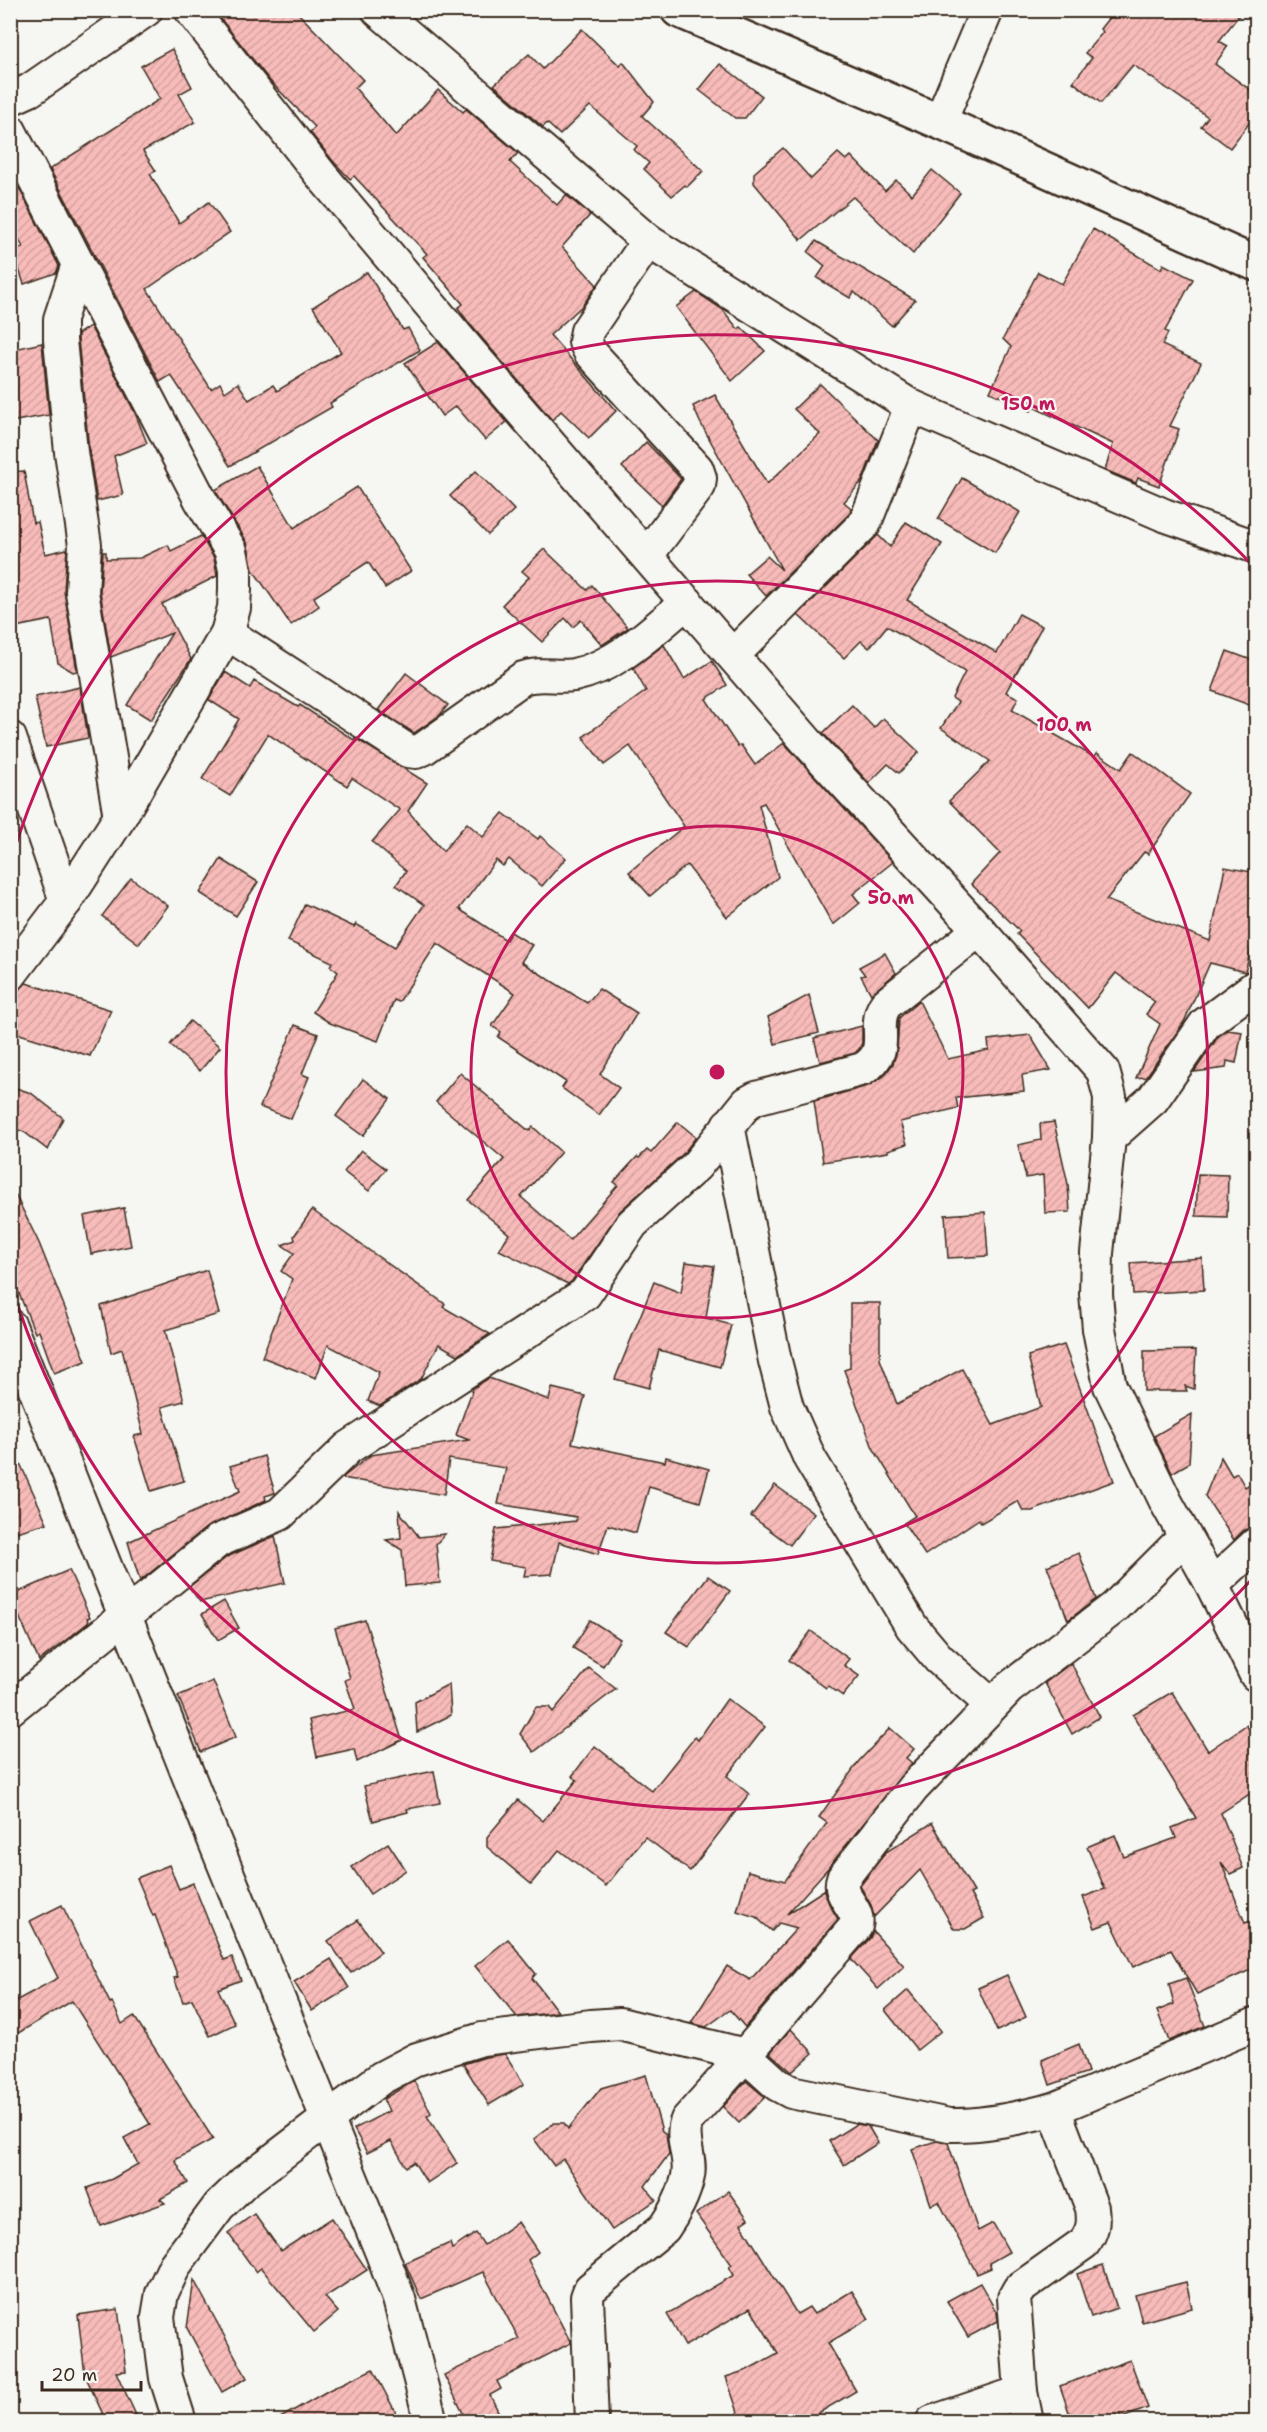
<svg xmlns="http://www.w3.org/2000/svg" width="1267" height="2432" font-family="'Shantell Sans',sans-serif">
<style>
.building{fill:url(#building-hatch);stroke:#3b2a1e;stroke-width:1.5}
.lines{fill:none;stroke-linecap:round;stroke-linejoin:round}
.minor-casing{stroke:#3b2a1e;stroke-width:36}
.secondary-casing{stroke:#3b2a1e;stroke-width:38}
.minor{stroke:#f6f6f2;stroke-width:32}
.secondary{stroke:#f6f6f2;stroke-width:33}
.ring{fill:none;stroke:#c2185b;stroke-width:3}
.centre{fill:#c2185b;stroke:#f6f6f2;stroke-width:3}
.ring-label{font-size:18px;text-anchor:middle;font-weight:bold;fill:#c2185b;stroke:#f6f6f2;stroke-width:4.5;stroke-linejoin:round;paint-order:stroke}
</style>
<defs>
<pattern id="building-hatch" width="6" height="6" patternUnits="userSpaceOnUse" patternTransform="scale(1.5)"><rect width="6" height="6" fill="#f7bbb9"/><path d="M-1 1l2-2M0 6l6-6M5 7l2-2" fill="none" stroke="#d5a19f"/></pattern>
</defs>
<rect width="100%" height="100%" fill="#f6f6f2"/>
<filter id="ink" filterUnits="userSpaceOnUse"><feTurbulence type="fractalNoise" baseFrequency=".0167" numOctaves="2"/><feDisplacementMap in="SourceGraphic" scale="12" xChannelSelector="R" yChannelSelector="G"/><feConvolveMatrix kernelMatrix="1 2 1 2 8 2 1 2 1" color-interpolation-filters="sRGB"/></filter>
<g filter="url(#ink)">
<g class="building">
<path d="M230 10H295L363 80 355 88 396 136 438 90 463 112 466 109 518 153 510 162 557 205 566 195 590 215 562 247 597 285 582 306 550 335 616 411 589 438 561 411 552 420 469 323 458 308 463 304 423 257 427 254 354 176 350 179 333 161 310 132 315 127 270 81 220 18Z"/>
<path d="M1115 10H1243L1219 41 1228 46 1215 64 1257 95V113L1230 148 1201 126 1208 117 1133 65 1101 103 1073 82 1092 58 1085 53 1103 32 1100 29Z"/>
<path d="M582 29 620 66 623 62 654 102 642 116 703 171 687 187 685 185 672 196 644 169 649 163 634 150 637 146 590 106 560 135 547 123 543 127 494 85 529 54 543 69Z"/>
<path d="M172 49 192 87 179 94 195 122 143 151 156 171 150 174 179 223 209 202 230 232 147 289 211 389 220 383 225 392 238 383 249 400 273 385 277 391 341 352 313 307 367 272 403 330 408 328 420 350 330 403 332 407 230 466 171 375 160 382 50 169 160 99 141 66Z"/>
<path d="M720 64 762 96 745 118H735L699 90Z"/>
<path d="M783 148 811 179 838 153 846 160 851 156 885 191 896 180 912 195 932 170 960 193 913 254 853 197 801 240 754 183V173Z"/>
<path d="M19 188 59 266 56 273 24 284 13 251 23 247 10 223V194Z"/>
<path d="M1093 229 1161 269 1163 264 1193 279 1165 331 1168 333 1162 345 1201 363 1170 426 1179 429 1159 486 1138 478 1136 483 1105 470 1113 444 1033 407 1031 411 990 392 1011 347 1003 339 1038 272 1062 284Z"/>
<path d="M816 241 915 300 892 326 854 292 850 298 817 278 825 266 808 252Z"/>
<path d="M696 292 723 310 738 329 741 327 765 351 732 381 676 307Z"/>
<path d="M90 326 135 413 147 443 114 456 123 495 97 501 89 450 78 339V334Z"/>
<path d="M438 342 507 422 485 440 456 406 442 416 405 363Z"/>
<path d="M42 343 49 415 10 422V350Z"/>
<path d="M820 384 878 440 862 481 844 502 851 508 850 513 766 596 746 574 767 556 782 570 700 422 693 406 715 395 767 484 820 434 794 409Z"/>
<path d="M646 442 681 479 662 505 622 467Z"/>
<path d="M257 466 294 528 357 487 411 571 385 588 368 562 314 597 319 606 291 625 253 570 247 542 215 490Z"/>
<path d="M24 471 33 523 38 522 45 554 67 549 64 591 77 671 73 672 58 663 51 620 10 628V472Z"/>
<path d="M476 471 514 510 488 535 450 496Z"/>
<path d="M962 478 1020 512 995 553 938 519Z"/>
<path d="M906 522 942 544 907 600 997 653 1019 614 1042 626 1006 692 1018 698 1012 710 1094 757 1097 753 1121 769 1133 752 1190 794 1148 854 1144 852 1106 900 1210 941 1225 867 1257 873V928L1245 972 1210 963 1184 1022 1146 1077 1136 1078 1160 1024 1146 1014 1155 1002 1116 973 1088 1008 1017 934 1020 931 971 884 1000 853 949 801 990 761 941 728 958 702 952 698 965 672 887 626 869 648 861 641 844 658 798 615 878 535 890 547Z"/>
<path d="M201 536 214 558 217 576 162 604 191 659 151 720 127 705 172 633 111 657 100 591 103 552H106V559L140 558 168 545 171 551Z"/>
<path d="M544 549 587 590 592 585 628 628 602 645 581 620 573 627 565 618 542 642 502 605 529 577 522 571Z"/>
<path d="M664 645 684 679 712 661 727 685 706 699 738 747 741 745 755 765 784 743 893 862 853 894 860 903 833 925 764 803 759 805 778 877 727 917 687 865 650 896 629 872 684 826 630 746 604 765 583 737 646 691 633 668Z"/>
<path d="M1227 651 1257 662V708L1212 691Z"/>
<path d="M225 672 250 688 254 681 298 707 300 705 354 740 355 738 427 783 408 811 443 851 467 823 483 837 503 813 538 839 540 836 566 858 542 886 509 859 503 866 496 860 459 909 506 940 511 932 532 945 521 962 587 1003 599 989 637 1013 600 1074 619 1088 599 1115 562 1088 566 1082 498 1037 501 1032 492 1026 515 993 437 943 399 1002 394 1000 378 1041 330 1023 313 1012 338 972 330 966 332 962 288 941 305 904 354 927 356 924 395 947 424 905 396 885 406 871 372 842 400 810 352 778 347 786 268 734 230 796 202 779 239 719 209 700Z"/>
<path d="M406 673 448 705 440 715 414 733 378 710Z"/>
<path d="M80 687 88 738 46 747 35 697Z"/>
<path d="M852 705 874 728 883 718 919 752 899 773 888 764 869 783 823 733Z"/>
<path d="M221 859 258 882 236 916 200 893Z"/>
<path d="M131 878 168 906 139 944 102 916Z"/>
<path d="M885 953 896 973 871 994 861 976 865 975 859 967Z"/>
<path d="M26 983 111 1010 90 1056 10 1031V1014L18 991Z"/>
<path d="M809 995 819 1033 775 1044 768 1017Z"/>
<path d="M919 1001 948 1059 989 1050 988 1040 1030 1035 1051 1070 1022 1075 1024 1091 956 1098 958 1108 900 1122 907 1144 888 1150V1152L823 1162 814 1101 868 1086 884 1076 893 1064 897 1051 899 1018Z"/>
<path d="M190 1021 220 1047 200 1071 170 1045Z"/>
<path d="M295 1025 318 1034 302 1074 309 1077 291 1119 260 1107Z"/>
<path d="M862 1026V1043L859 1049 855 1053 820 1062 814 1038Z"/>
<path d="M1227 1030 1242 1032 1236 1063 1227 1061 1226 1068 1194 1072 1218 1037Z"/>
<path d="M460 1073 529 1131 533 1127 561 1152 521 1197 570 1240 618 1185 614 1182 637 1157 639 1158 647 1150 651 1153 678 1122 696 1137 683 1154 620 1211 572 1281 568 1284 499 1250 509 1234 468 1200 504 1159 436 1102Z"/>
<path d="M363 1079 390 1099 363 1136 336 1116Z"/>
<path d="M10 1086 31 1093 63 1118 48 1150 24 1132 10 1127Z"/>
<path d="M1054 1122 1068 1184 1070 1212 1045 1213 1043 1175 1026 1178 1018 1145 1041 1140 1040 1124Z"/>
<path d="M361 1150 386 1169 369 1191 344 1172Z"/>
<path d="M1198 1174 1228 1175 1227 1217 1196 1216Z"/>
<path d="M10 1184 39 1243 86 1361 54 1373 39 1331 35 1333 10 1271Z"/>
<path d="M124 1208 131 1246 91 1254 84 1216Z"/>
<path d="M312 1210 445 1304 443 1307 490 1334 458 1355 439 1344 421 1379 380 1406 368 1401 379 1372 328 1345 316 1378 262 1357 292 1279 281 1271 294 1253 282 1245 295 1240 294 1236Z"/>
<path d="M985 1212 988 1256 948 1258 945 1215Z"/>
<path d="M1202 1258 1204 1290 1133 1294 1131 1263Z"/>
<path d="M686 1262 714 1266 706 1318 731 1325 720 1367 659 1350 649 1388 615 1379 654 1282 681 1293Z"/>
<path d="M207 1270 219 1314 165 1330 184 1401 162 1407 184 1481 151 1491 134 1436 143 1434 122 1349 111 1353 101 1306Z"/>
<path d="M850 1303H880V1359L897 1404 962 1369 993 1425 1041 1407 1028 1356 1064 1345 1114 1481 1032 1511H1023L1018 1501 981 1523 979 1519 925 1555 904 1523 915 1516 873 1448 844 1370 850 1368Z"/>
<path d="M1196 1350 1194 1389 1185 1386 1187 1391H1144V1351Z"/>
<path d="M489 1378 549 1400 552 1388 585 1396 572 1443 665 1462 666 1457 709 1469 700 1502 649 1487 636 1533 608 1525 598 1554 559 1542 552 1574 524 1576 526 1567 490 1561 496 1529 576 1521V1517L498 1504 506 1468 449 1459 444 1495 342 1478 371 1455 469 1440 456 1435 473 1388Z"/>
<path d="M1192 1414 1189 1463 1172 1473 1154 1436Z"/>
<path d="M10 1441 47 1523 10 1534Z"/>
<path d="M264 1456 275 1493 265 1496 266 1500 207 1527 140 1581 128 1542 240 1491 230 1466Z"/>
<path d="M1221 1457 1232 1476 1237 1473 1245 1487 1257 1480V1527L1244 1530 1234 1540 1205 1496Z"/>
<path d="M775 1485 814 1513 790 1545 751 1516Z"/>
<path d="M399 1511 419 1537 445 1534 436 1544 440 1583 405 1586 402 1550 386 1540 401 1538Z"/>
<path d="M275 1536 285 1583 200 1602 189 1587 227 1557Z"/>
<path d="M1079 1553 1096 1599 1068 1620 1047 1566Z"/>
<path d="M69 1570 90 1617 87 1618 89 1622 39 1661 10 1596Z"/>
<path d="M708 1576 730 1591 689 1647 666 1632Z"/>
<path d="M224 1601 239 1628 218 1640 202 1614Z"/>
<path d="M365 1620 402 1740 357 1762 354 1749 317 1757 309 1720 355 1709 345 1680 350 1678 335 1628Z"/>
<path d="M590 1620 620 1639 603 1666 573 1648Z"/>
<path d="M811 1631 849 1659 844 1665 859 1676 843 1696 828 1686 826 1688 789 1660Z"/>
<path d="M1071 1663 1100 1717 1072 1734 1045 1683Z"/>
<path d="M589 1668 616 1689 534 1752 520 1734 536 1707H549L553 1712Z"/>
<path d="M213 1681 236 1737 201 1752 178 1696Z"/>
<path d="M449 1684 451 1715 417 1732 415 1702Z"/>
<path d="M1172 1692 1208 1751 1246 1725 1257 1740V1789L1221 1813 1243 1868 1230 1874 1221 1862 1245 1923 1257 1919V1967L1197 1994 1171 1950 1133 1967 1111 1922 1095 1928 1083 1897 1105 1889 1087 1847 1115 1835 1124 1857 1176 1838 1172 1828 1196 1818 1133 1715Z"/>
<path d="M727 1699 765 1727 727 1776 749 1794 690 1871 645 1837 606 1886 559 1850 531 1884 487 1847V1837L518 1800 543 1821 577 1780 572 1776 595 1746 652 1791 695 1737 698 1740Z"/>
<path d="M890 1728 914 1749 906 1758 912 1763 828 1868 787 1914 824 1890 829 1904 838 1919 745 2027 730 2010 706 2027 691 2023 727 1966 750 1980 797 1928 779 1923 772 1931 758 1919 759 1918 737 1911 748 1871 785 1881 827 1823 819 1817 859 1761Z"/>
<path d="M434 1771 440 1803 407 1809 408 1812 373 1821 364 1786Z"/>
<path d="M932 1823 974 1892 970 1894 984 1918 965 1929H954L920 1870 874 1917 871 1905 860 1886 886 1852Z"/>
<path d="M388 1843 406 1870 370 1894 352 1867Z"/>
<path d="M169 1865 179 1889 193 1883 224 1960 232 1957 241 1980 218 1989 235 2024 210 2036 192 1999 183 2002 174 1978 178 1977 155 1915 153 1916 137 1878Z"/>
<path d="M62 1905 110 2003 112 2002 122 2024 134 2016 213 2139 175 2160 188 2183 160 2199 165 2203 101 2226 87 2188 112 2179 138 2164 124 2138 150 2124 72 2001 10 2038V2004L58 1978 30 1921Z"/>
<path d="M358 1920 381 1952 351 1973 328 1941Z"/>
<path d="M873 1931 904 1966 878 1989 851 1959 870 1938Z"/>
<path d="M508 1939 536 1974 532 1978 558 2012 517 2017 475 1966Z"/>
<path d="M331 1959 349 1988 312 2011 294 1982Z"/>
<path d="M1007 1975 1026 2017 997 2031 978 1988Z"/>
<path d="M1186 1978 1205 2026 1169 2041 1157 2011 1174 2004 1169 1984Z"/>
<path d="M908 1990 941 2031 917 2050 885 2010Z"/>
<path d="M791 2029 813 2053 792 2072 770 2053Z"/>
<path d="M1079 2044 1088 2072 1050 2085 1042 2060Z"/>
<path d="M505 2054 524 2084 489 2105 463 2064 486 2057Z"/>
<path d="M646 2075 662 2131 666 2134 669 2154 645 2186 656 2200 612 2230 563 2159 554 2166 534 2139 554 2123H564L568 2129 601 2088Z"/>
<path d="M414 2081 431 2113 427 2116 457 2163 427 2183 414 2162 406 2167 391 2141 367 2153 354 2129 389 2111 383 2099Z"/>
<path d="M746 2081 765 2097 739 2123 723 2107Z"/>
<path d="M856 2124 868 2126 878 2143 844 2165 829 2141Z"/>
<path d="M936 2141 948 2143 978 2231 993 2223 1009 2252 989 2263 991 2268 977 2274 939 2202 931 2205 912 2149Z"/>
<path d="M728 2191 748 2219 741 2224 797 2314 809 2307 814 2314 852 2291 869 2319 828 2343 856 2391 805 2421H741L726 2377 747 2370 778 2353 750 2308 685 2346 667 2314 734 2275 729 2267 732 2265 696 2214Z"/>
<path d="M254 2214 281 2251 332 2218 367 2270 325 2297 338 2312 314 2332 261 2268 256 2272 228 2233Z"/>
<path d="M518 2222 538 2252 528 2260 571 2343 497 2381 501 2389 490 2395 503 2421H467L444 2375 519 2339 483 2272 421 2299 405 2263 450 2243 452 2249 476 2233 484 2245Z"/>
<path d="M1103 2265 1117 2308 1091 2317 1077 2274Z"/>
<path d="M194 2280 247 2378 222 2392 187 2328Z"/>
<path d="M1186 2282 1192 2308 1142 2322 1135 2295Z"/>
<path d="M980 2283 997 2313 998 2321 968 2337 947 2301Z"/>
<path d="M118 2309 126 2371 116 2372 136 2415 121 2421H106L85 2375 78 2315Z"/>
<path d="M1130 2360 1148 2408 1122 2418 1120 2414 1099 2421H1072L1060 2386Z"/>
<path d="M373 2369 400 2421H275L329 2390Z"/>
</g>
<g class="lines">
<g class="minor-casing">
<g id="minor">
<path d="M191 10 321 175 470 352 808 743 979 930 1103 1071 1110 1097 1109 1138 1097 1253 1096 1294 1099 1329 1110 1386 1166 1502 1212 1585 1256 1675"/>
<path d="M378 10 648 241 587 331 585 342 590 352 697 469 700 478 699 486 647 555"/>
<path d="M10 99 30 90 146 10"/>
<path d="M940 122 987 10"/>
<path d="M10 131 78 264 60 319V340L71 452 85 545 82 592 120 817"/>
<path d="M648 241 911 406 1164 515 1256 547"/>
<path d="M227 633 408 751 416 752 423 749 523 678C540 672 557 678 574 675 618 666 653 630 687 602"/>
<path d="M733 655 865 523 911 406"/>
<path d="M10 738 66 901"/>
<path d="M10 975 66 901 120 817 227 633 234 608 235 589V570L231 551 200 499 78 264"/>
<path d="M728 1125 775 1361 787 1407 810 1459 912 1627 939 1659 992 1705"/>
<path d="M1109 1138 1153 1099 1205 1024 1256 986"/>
<path d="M10 1326 208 1825 381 2251 399 2299 431 2422"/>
<path d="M1212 1585 1256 1544"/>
<path d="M10 1709 218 1541 280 1514 348 1448 585 1294 632 1224 696 1166 747 1103 756 1098 863 1069C894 1050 870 1026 886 1004L979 930"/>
<path d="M1021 2392 1014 2298 1019 2289 1084 2243C1093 2231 1094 2223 1092 2208L1054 2109"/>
<path d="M180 2422 166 2378 158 2317 162 2293 175 2265 219 2206 244 2182 381 2078 417 2059 482 2039 591 2026 620 2024 745 2055 856 1926C861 1908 836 1897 843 1878L913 1788 1009 1688 1115 1607 1185 1537"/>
<path d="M592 2422 587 2297 590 2289 664 2228C674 2214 685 2193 688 2176 692 2157 679 2138 687 2120L745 2055 778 2085 791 2092 949 2125C984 2126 1020 2118 1054 2109L1256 2024"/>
<path d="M932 2422 1021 2392 1027 2422"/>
</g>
</g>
<g class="secondary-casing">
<path id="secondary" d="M678 10 940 122 1256 264"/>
</g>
<use href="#minor" class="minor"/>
<use href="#secondary" class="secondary"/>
</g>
</g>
<g class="ring">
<circle cx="717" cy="1072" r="246"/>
<circle cx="717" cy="1072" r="491"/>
<path d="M1256 1575A737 737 0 0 1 12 1287M12 857A737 737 0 0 1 1256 569"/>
</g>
<circle cx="717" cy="1072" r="9" class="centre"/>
<g class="ring-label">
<text x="1028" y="410">150 m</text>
<text x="1064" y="731">100 m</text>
<text x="891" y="904">50 m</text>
</g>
<rect width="1267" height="2432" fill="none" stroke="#f6f6f2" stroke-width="36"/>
<rect x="18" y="18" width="1231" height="2396" fill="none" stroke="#3b2a1e" stroke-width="2" filter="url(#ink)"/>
<path d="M42 2381v9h99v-9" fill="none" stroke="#3b2a1e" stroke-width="3"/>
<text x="51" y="2381" font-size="18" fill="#3b2a1e" stroke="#f6f6f2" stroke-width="4.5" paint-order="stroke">20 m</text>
</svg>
